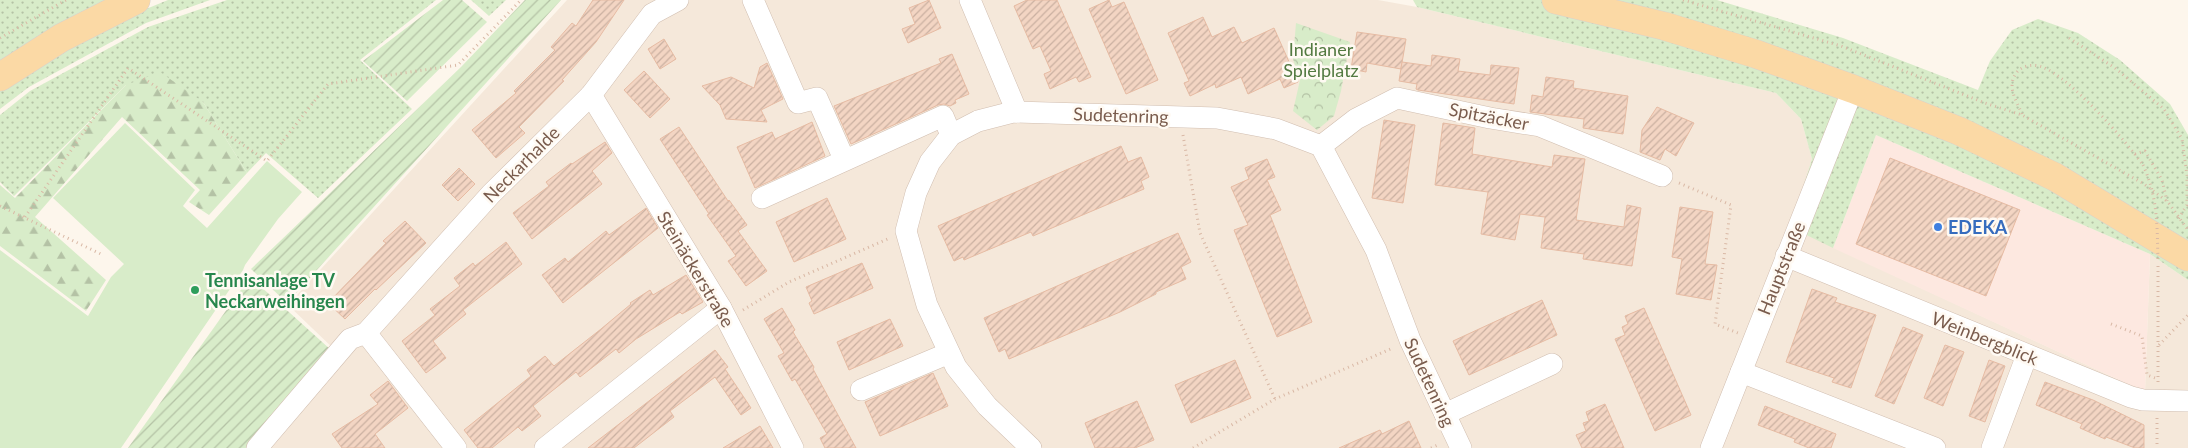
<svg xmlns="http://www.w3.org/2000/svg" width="2188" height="448" font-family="Lato,sans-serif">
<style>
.residential{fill:#f5e8da}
.commercial{fill:#fde8e0}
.grass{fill:url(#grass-dots)}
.forest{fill:url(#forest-firs)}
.park{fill:url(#park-crowns)}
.garden{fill:url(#garden-furrows)}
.pitch{fill:#d8ecc9}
.building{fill:url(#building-hatch);stroke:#e6bba3}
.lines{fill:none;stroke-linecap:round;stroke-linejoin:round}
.minor-casing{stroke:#d1beb0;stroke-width:22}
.major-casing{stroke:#dad1cd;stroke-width:29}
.path{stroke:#d9b8a5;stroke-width:3;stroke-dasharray:1 4;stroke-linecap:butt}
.minor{stroke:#fff;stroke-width:21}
.major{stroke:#fbd9a5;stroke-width:28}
.path-bridge{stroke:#d9b8a5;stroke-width:3;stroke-dasharray:1 4;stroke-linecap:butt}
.shop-dot{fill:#3f7fe0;stroke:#fffaf3;stroke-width:2}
.leisure-dot{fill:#2e9e5b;stroke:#fffaf3;stroke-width:2}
.labels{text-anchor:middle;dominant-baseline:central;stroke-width:5;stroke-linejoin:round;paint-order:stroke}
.park-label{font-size:18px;fill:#537a41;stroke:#fffaf3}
.street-label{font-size:18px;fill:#7a5c4d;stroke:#fffaf3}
.shop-label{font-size:18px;font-weight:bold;fill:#366cbe;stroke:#fffaf3;text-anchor:start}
.leisure-label{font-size:18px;font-weight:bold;fill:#27864d;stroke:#fffaf3;text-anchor:start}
</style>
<defs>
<pattern id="grass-dots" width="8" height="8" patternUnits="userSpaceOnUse" patternTransform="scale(1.25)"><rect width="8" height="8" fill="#d8ecc9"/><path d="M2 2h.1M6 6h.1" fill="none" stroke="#b4c2a5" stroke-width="1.8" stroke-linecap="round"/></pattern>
<pattern id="forest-firs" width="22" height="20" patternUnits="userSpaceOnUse" patternTransform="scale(1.25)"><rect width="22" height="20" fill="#d8ecc9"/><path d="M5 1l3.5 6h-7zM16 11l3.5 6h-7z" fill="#b4c2a5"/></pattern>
<pattern id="park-crowns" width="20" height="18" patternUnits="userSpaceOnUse" patternTransform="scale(1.25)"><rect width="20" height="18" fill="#d8ecc9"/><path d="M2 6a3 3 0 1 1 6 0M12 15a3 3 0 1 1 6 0" fill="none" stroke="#b4c2a5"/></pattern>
<pattern id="garden-furrows" width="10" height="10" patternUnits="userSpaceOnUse" patternTransform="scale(1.25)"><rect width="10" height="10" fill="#d8ecc9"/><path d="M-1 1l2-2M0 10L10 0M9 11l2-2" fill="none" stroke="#b4c2a5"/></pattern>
<pattern id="building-hatch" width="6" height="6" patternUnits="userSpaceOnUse" patternTransform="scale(1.25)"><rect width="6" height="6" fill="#f3d5c3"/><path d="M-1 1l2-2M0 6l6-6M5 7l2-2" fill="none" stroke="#cab0a1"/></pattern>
</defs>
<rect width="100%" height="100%" fill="#fdf6ec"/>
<path class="residential" d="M567 0H1378L1417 7 1776 93 1801 119 1812 159 1790 227 2145 392 2150 254 2188 280V448H255L336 351 288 305Z"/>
<path class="commercial" d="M1876 135 2150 254 2145 392 1833 248Z"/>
<g class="grass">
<path d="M0 0H112L0 70Z"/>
<path d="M168 0H210L146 23 29 87 0 109V91C54 57 109 23 168 0Z"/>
<path d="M227 0H436L360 60 412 109 318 198 266 153 247 173 203 102 126 85 14 196 0 182V115L30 91 148 27Z"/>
<path d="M471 0H506L489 16Z"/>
<path d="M1413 0H1717L1843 38 1978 90 1990 61 2012 30 2038 19 2078 33 2120 60 2170 104 2188 135V280L2150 254 1876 135 1833 248 1790 227 1812 159 1801 119 1776 93 1417 7Z"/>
</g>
<path class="forest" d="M160 72 203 102 247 173 209 215 189 202 200 190 122 117 35 217 106 280 86 311 0 246V185L15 198 126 85Z"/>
<path class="park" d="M1296 23 1350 42 1341 91 1334 116 1317 130 1293 111 1300 80 1293 59Z"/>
<g class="garden">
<path d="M443 0H462L487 22 407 101 363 61Z"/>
<path d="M525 0H561L287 303 251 269 461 67Z"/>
<path d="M250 277 331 350 254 448H128Z"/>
</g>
<path class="pitch" d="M125 123 195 190 183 206 207 228 267 161 302 192 278 219 245 265 243 270 121 448H0V250L88 316 111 277 124 264 53 198Z"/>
<g class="building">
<path d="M593 0H624L596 42 562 80 564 81 519 127 525 133 496 158 472 130 516 93 514 91 555 50 551 47 572 23 576 26Z"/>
<path d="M929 0 941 28 908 43 902 29 915 24 909 8Z"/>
<path d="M1027 0H1057L1091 77 1079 82 1076 77 1050 89 1044 74 1051 71 1040 46 1033 49 1014 6Z"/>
<path d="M1109 0 1112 7 1124 2 1158 80 1126 94 1089 9Z"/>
<path d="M1203 17 1212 37 1234 27 1242 43 1274 28 1298 82 1284 88 1280 79 1248 94 1241 77 1216 88 1215 84 1190 96 1184 83 1189 81 1168 33Z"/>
<path d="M1357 32 1406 39 1401 69 1367 63 1366 72 1351 69Z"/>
<path d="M664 39 676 59 660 69 648 49Z"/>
<path d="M952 54 969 94 955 100 956 103 950 106 944 104 938 105 851 144 834 106 941 63 939 59Z"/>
<path d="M1432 55 1460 59 1458 71 1490 75 1491 65 1519 68 1514 104 1418 90 1416 89 1417 84 1399 81 1402 62 1431 66Z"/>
<path d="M767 63 783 99 761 110 767 122 726 119 720 105 702 86 731 77 754 88 760 67Z"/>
<path d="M644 71 670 99 650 118 624 90Z"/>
<path d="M1546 77 1574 81 1573 88 1628 96 1623 134 1583 128 1584 119 1530 112 1532 95 1543 97Z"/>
<path d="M1657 107 1694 123 1676 156 1665 149 1660 160 1640 152 1642 130Z"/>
<path d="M1384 120 1415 125 1403 203 1372 198Z"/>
<path d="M812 122 825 156 755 188 737 147 772 132 775 139Z"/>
<path d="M1443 123 1475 128 1472 154 1552 167 1554 155 1585 159 1576 220 1624 227 1627 205 1641 208 1632 266 1583 259 1584 254 1541 248 1545 217 1520 214 1515 240 1481 234 1488 192 1435 185Z"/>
<path d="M679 127 728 201 729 200 747 225 738 231 767 271 746 286 728 261 736 256 707 215 709 214 660 139Z"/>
<path d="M605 142 612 153 592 171 602 184 532 239 513 213 549 186 546 182 571 163 572 164Z"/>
<path d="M1121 146 1128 162 1141 157 1149 177 1141 181 1144 189 1033 236 1031 232 964 260 963 257 954 261 938 226Z"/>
<path d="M1890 158 2020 210 1986 296 1856 244Z"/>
<path d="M1267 159 1275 177 1267 180 1281 210 1270 215 1312 322 1277 337 1234 230 1248 225 1231 187 1249 179 1245 168Z"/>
<path d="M459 168 475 184 458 201 442 185Z"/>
<path d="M827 198 846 239 794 262 776 222Z"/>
<path d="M1680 207 1713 212 1705 264 1717 265 1711 300 1676 294 1682 259 1672 257Z"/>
<path d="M646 208 658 228 563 303 542 275 565 258 568 262 606 231 609 235Z"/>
<path d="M405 221 426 243 376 290 375 289 345 319 328 303 386 243 383 241Z"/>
<path d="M1178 233 1191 262 1181 267 1186 279 1156 292V294L1120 312 1009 359 1005 349 999 352 984 318Z"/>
<path d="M506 242 522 264 463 310 466 314 433 341 446 358 426 373 402 341 435 315 430 309 460 286 454 278 473 263 475 266Z"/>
<path d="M862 263 873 288 814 314 809 303 812 301 806 287Z"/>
<path d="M686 275 703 302 682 314 680 312 636 339 619 353 616 349 580 377 576 372 533 406 541 416 522 431 518 427 492 448H478L464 430 531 376 527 370 545 356 554 366 601 329 631 304 630 303 650 290 653 295Z"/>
<path d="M1812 289 1837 298 1835 302 1876 315 1851 388 1832 382 1834 378 1786 362Z"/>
<path d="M1542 300 1557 335 1469 375 1453 341Z"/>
<path d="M782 308 795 330 793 332 814 367 813 369 856 448H825L820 438 827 434 795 379 792 381 778 356 784 353 764 319Z"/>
<path d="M1644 308 1691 415 1655 431 1615 339 1625 335 1622 327 1628 324 1625 316Z"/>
<path d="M890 319 903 346 849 370 837 342Z"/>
<path d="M1903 327 1923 335 1894 404 1875 396Z"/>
<path d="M1945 345 1964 352 1943 406 1924 398Z"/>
<path d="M715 350 728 367 725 369 751 408 741 415 715 377 670 411 674 417 634 448H588Z"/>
<path d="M1235 360 1251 398 1191 423 1175 385Z"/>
<path d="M1989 360 2005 366 1985 422 1969 416Z"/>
<path d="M933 373 948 406 880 436 865 402Z"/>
<path d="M388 381 408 408 375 434 385 448H342L332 434 378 404 370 395Z"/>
<path d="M2045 382 2093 400 2144 425V448H2135L2106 437 2105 439 2080 428 2082 424 2036 405Z"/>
<path d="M1137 401 1154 440 1135 448H1095L1085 423Z"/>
<path d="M1605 404 1624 448H1582L1576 435 1586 431 1583 423 1589 421 1586 412Z"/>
<path d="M1765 406 1836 434 1831 448H1809L1794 442 1795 439 1758 425Z"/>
<path d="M1409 421 1421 448H1339L1380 430 1382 434Z"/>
<path d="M760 426 773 448H723Z"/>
</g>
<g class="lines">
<g class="minor-casing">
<g id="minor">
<path d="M753 0 798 103 817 98 844 159"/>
<path d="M970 0 1017 112"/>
<path d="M591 95 721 308 793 448"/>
<path d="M1321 146 1356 119 1397 98 1490 118 1540 126 1662 176"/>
<path d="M762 198 943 116 951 135"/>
<path d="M1786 256 2131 397 2143 400 2188 401"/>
<path d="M366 333 456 448"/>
<path d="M1741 372 1935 448"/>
<path d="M861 390 949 353"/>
<path d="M1445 414 1552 364"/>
<path d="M257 448 350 339 366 333 491 194 591 95 652 14 678 0"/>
<path d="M545 448 721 308"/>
<path d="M1031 448 987 406 956 367 927 305 906 231 916 193 930 162 951 135 978 121 1013 112 1217 118 1276 129 1321 146 1376 250 1410 340 1461 448"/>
<path d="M1711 448 1853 89"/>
<path d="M1992 448 2027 355"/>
</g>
</g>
<g class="major-casing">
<g id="major">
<path d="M1556 0 1664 26 1756 54 1853 89 1959 131 2055 177 2188 257"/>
<path d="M0 77 61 38 136 0"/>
</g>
</g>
<g class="path">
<path d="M1683 0 1841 46 1985 103 2022 115 2144 184 2168 202 2188 230"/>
<path d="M0 38 66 0"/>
<path d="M2069 38 2115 68 2164 109 2182 139 2187 175V205L2178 219"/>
<path d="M2022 114C2016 100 2006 86 2017 72 2023 65 2034 64 2042 67 2069 76 2126 141 2143 165"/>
<path d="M1183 135 1200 233 1275 399"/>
<path d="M2135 154 2145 151 2162 180 2167 201"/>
<path d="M1679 183 1731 205 1715 324 1738 333"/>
<path d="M0 206 103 255"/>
<path d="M25 217 128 68 267 161 328 84 458 65 521 0"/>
<path d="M743 310 789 282 890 238"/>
<path d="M2111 324 2142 336 2147 375 2158 379"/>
<path d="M2159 345 2188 315"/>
<path d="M2158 382V263"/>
<path d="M2157 418V448"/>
<path d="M1193 448 1275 399 1393 348"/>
<path d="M1431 448 1440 444"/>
</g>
<use href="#minor" class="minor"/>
<use href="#major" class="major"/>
<path class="path-bridge" d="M2143 165C2158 197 2157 226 2158 260"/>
</g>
<circle class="shop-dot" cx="1938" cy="227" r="5"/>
<circle class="leisure-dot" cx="195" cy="290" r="5"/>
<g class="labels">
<g class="park-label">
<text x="1321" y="49">Indianer<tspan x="1321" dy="21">Spielplatz</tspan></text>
</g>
<g class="street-label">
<text transform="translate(1121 115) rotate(2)">Sudetenring</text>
<text transform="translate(1489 116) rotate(11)">Spitzäcker</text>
<text transform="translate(521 164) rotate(-45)">Neckarhalde</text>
<text transform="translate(1781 268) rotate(-68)">Hauptstraße</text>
<text transform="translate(696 269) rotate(59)">Steinäckerstraße</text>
<text transform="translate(1985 338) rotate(22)">Weinbergblick</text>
<text transform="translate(1430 382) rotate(65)">Sudetenring</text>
</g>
<g class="shop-label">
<text x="1948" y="227">EDEKA</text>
</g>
<g class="leisure-label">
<text x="205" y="280">Tennisanlage TV<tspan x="205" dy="21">Neckarweihingen</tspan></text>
</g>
</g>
</svg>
